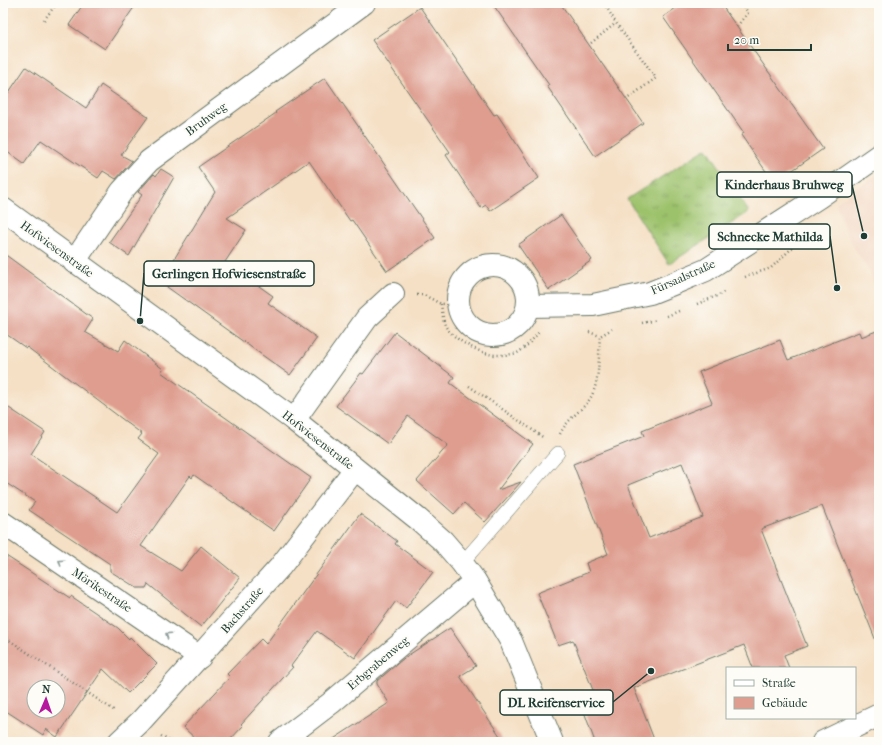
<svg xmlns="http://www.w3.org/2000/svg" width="882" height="745" font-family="'IM FELL French Canon',serif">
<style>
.built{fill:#f2d4be}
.grass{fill:url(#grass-tufts);stroke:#5e8050}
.building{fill:#de9d8f;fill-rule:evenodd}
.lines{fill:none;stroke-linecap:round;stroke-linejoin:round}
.service-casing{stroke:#6a7667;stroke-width:14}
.minor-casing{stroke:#6a7667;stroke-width:24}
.path{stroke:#6a7667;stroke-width:2.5;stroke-dasharray:1 3;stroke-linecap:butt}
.service{stroke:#fff;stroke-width:13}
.minor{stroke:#fff;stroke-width:22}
.oneway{stroke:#8f9e9a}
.labels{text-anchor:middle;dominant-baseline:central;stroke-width:4;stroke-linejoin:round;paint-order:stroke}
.street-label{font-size:12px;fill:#1f3d34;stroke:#fdfcf7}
.leader{fill:none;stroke:#1f3d34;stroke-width:1.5}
.callout-dot{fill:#1f3d34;stroke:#fdfcf7;stroke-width:1.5}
.callout{fill:#fdfcf7;stroke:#1f3d34;stroke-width:1.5}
.callout-label{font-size:13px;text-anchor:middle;font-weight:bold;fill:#1f3d34}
</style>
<defs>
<pattern id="grass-tufts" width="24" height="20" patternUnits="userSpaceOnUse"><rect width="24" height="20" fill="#9dc26c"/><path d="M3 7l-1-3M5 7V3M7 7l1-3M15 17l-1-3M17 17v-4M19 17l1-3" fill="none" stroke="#7f9f5a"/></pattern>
</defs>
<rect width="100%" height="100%" fill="#fdfcf7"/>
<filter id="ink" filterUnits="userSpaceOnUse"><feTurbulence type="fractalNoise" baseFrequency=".025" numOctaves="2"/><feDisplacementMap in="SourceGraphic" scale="8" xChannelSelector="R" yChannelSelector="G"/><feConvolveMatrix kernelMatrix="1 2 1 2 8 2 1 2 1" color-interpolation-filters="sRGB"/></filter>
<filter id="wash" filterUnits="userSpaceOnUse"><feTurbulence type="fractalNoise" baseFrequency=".012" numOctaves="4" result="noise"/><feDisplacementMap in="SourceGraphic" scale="16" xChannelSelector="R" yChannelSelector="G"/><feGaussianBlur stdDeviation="0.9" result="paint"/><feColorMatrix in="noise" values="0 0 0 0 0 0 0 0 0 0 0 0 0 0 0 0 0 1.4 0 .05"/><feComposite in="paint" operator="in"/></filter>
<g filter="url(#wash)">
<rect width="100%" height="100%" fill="#f5e0c5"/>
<path class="built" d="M879 173V299L871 274 853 246 844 226 836 203Z"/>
<path class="grass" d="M707 148 749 212 669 264 627 199Z"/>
<g id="blocks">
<g class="building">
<path d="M84 3H137L105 49 69 25Z"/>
<path d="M492 3H560L643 123 595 156 547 86 549 85Z"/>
<path d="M683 3H720L823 149 774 183 741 135 744 133 663 17Z"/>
<path d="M420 7 494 115 497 114 539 178 490 211 486 205 481 208 446 155 450 152 372 40Z"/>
<path d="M26 67 86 108 101 85 148 117 121 155 132 161 116 179 103 171 98 178 41 140 24 164 3 149V101Z"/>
<path d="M325 78 435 238 387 271 352 220 350 221 309 161 227 218 246 230 225 262 273 296 268 303 317 338 290 375 167 287 169 284 162 279 215 192 198 167 276 113 275 112Z"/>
<path d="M161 169 174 177 129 256 109 242 142 195 138 192 154 174 156 176Z"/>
<path d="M561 215 592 260 549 290 518 245Z"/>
<path d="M3 253 93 319 85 332 118 351 125 340 163 369 161 372 311 478 274 531 194 475 192 478 190 476 141 546 181 571 201 546 240 578 201 627 148 584 146 588H137L110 571V564L29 510 35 502 3 481V404L45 432 31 454 117 512 159 454 138 439 142 434 27 347 26 348 3 332Z"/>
<path d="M879 330V646H878L822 506 761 529 807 646 784 655 789 668H753L744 645 634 688 655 742H595L582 706 597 700 573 640 558 645 537 593 589 572 586 563 608 554 573 464 644 436 642 431 712 403 699 372 780 340 788 360 859 332 861 337ZM682 463 703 517 649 538 628 485Z"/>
<path d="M395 332 454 377 450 383 533 444 498 490 521 482 485 522 464 503 454 514 417 481 448 445 408 416 388 444 336 406 361 373 363 374Z"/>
<path d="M360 514 397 541 395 544 433 572 406 608 396 601 355 658 317 631 291 666 293 667 241 724 243 726 228 742H199L183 727 230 677 227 674 261 639 266 644Z"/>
<path d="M3 554 70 598 71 596 118 628 129 639 130 637 157 664 128 693 103 669 57 737 46 729 43 735 3 709ZM34 687H58V711H34Z"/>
<path d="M450 628 476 666 460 676 504 742H329L389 703 377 684V681L404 658Z"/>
</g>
</g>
</g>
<g filter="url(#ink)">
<use href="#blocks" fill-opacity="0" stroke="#6a7667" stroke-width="1"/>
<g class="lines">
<g class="service-casing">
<path id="service" d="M462 563 558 453"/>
</g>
<g class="minor-casing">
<g id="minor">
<path d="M3 209 294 420 418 519 443 541 462 563 475 581 511 641 552 742"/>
<path d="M74 262 122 191 149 161 364 3"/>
<circle cx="493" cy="300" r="35"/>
<path d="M528 306 593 305 650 293 675 283 706 270 819 197 879 155"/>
<path d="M294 420 367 318 393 294"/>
<path d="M3 523 200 657"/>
<path d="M119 742 140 722 280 567 355 469"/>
<path d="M280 742 331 703 475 581"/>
<path d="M823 742 879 715"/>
</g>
</g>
<g class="path">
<path d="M604 3 616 23 656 78 627 99"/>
<path d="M44 20 57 3"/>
<path d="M737 26 748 13 742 3"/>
<path d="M591 43 616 23"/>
<path d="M745 277 771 268 794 246"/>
<path d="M417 295H424L441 304 458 303"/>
<path d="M441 304C442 311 443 319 445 325 451 338 476 351 489 354 496 356 509 355 517 353 525 349 533 339 539 332"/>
<path d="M697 304 719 295 725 291"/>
<path d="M667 316 679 311"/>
<path d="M642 323 657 320"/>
<path d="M589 332 600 336"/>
<path d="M469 386 544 438"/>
<path d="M560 434C566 421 578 413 587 403 601 386 598 357 600 336L612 329"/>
<path d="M3 636 115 711"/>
<path d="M161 736 171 742"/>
<path d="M3 741 4 742"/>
</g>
<use href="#service" class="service"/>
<use href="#minor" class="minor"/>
</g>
<defs><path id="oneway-chevron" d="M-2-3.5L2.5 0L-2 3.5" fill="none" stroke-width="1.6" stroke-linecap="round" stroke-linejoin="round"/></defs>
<g class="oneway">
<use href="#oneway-chevron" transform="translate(61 562) rotate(-146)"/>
<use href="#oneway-chevron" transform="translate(168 635) rotate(-146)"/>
</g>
</g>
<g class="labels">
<g class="street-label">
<text transform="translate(206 119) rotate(-36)">Bruhweg</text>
<text transform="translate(57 249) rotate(36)">Hofwiesenstraße</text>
<text transform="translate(683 277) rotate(-24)">Fürsaalstraße</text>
<text transform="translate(318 440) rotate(38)">Hofwiesenstraße</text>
<text transform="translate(102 590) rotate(34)">Mörikestraße</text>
<text transform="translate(242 610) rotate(-49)">Bachstraße</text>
<text transform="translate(378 663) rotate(-40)">Erbgrabenweg</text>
</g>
</g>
<path class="leader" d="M864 236L852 185M837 288L830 236M140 321L144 273M651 671L613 702"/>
<g class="callout-dot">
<circle cx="864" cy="236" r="4"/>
<circle cx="837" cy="288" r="4"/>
<circle cx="140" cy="321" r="4"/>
<circle cx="651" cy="671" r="4"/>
</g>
<g class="callout">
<rect x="717" y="172" width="135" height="25" rx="4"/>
<rect x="709" y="224" width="121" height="25" rx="4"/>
<rect x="144" y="261" width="170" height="25" rx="4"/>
<rect x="500" y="690" width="113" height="25" rx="4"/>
</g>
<g class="callout-label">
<text x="784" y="189">Kinderhaus Bruhweg</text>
<text x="770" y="241">Schnecke Mathilda</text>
<text x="229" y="278">Gerlingen Hofwiesenstraße</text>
<text x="556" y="707">DL Reifenservice</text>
</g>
<rect width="882" height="745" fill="none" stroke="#fdfcf7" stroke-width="16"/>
<rect x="726" y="667" width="130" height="52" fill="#fdfcf7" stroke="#a4b0a9"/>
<rect x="734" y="680" width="20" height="6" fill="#ffffff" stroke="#a4b0a9"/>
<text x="762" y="687" font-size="12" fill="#1f3d34">Straße</text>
<rect x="734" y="697" width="20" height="12" fill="#de9d8f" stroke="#a4b0a9"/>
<text x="762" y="707" font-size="12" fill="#1f3d34">Gebäude</text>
<g transform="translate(46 699) rotate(2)"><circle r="19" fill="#fdfcf7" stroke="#a4b0a9"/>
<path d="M0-3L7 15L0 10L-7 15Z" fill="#b5179e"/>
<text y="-6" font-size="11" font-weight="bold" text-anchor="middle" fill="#1f3d34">N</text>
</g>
<path d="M728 44v6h83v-6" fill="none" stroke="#1f3d34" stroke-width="2"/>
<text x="734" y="44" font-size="12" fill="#1f3d34" stroke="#fdfcf7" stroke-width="3" paint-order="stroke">20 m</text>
</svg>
